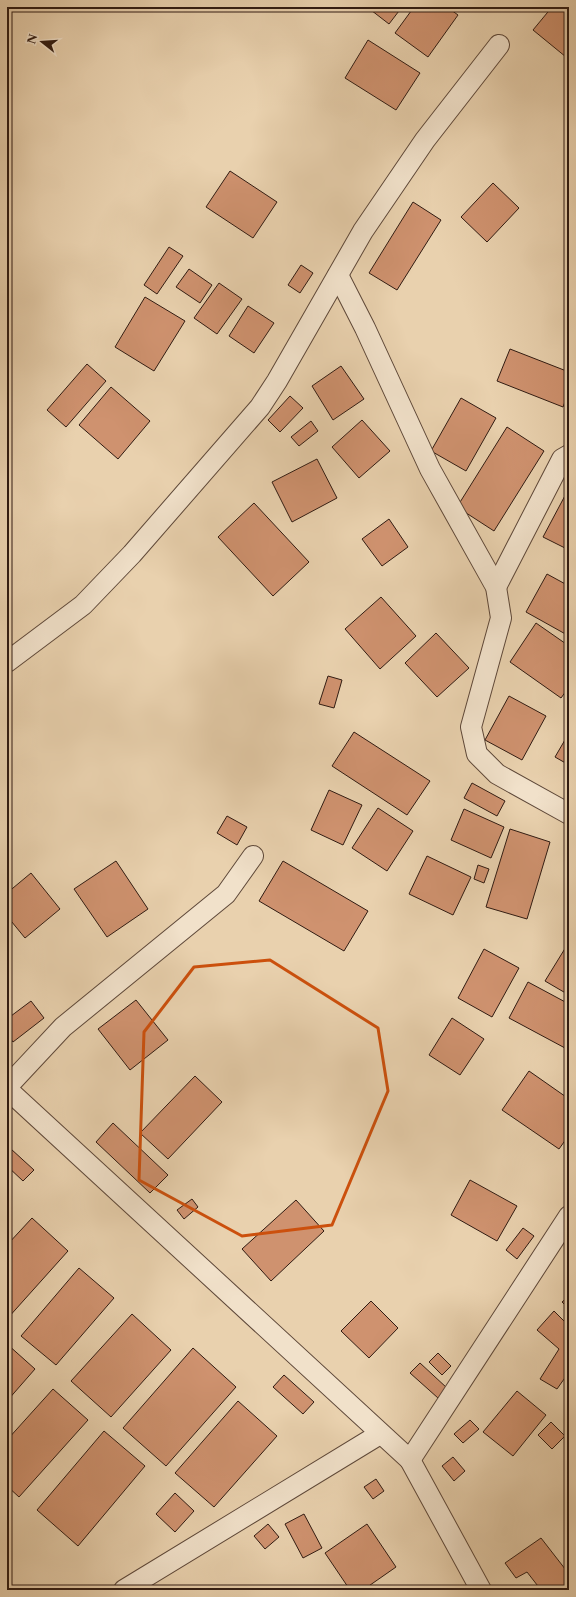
<svg xmlns="http://www.w3.org/2000/svg" width="576" height="1597" font-family="'Libre Caslon Text',serif">
<style>
.building{fill:#cf926f;stroke:#301b12}
.lines{fill:none;stroke-linecap:round;stroke-linejoin:round}
.minor-casing{stroke:#5e4839;stroke-width:22}
.minor{stroke:#f1e1ca;stroke-width:20}
.marked{fill:none;stroke:#cc500d;stroke-width:3;stroke-linejoin:round}
</style>
<rect width="100%" height="100%" fill="#e9d1ae"/>
<filter id="stains"><feTurbulence type="fractalNoise" baseFrequency=".005" numOctaves="4"/><feColorMatrix values="0 0 0 0 .2 0 0 0 0 .09 0 0 0 0 .02 0 0 0 .5 -.17"/></filter>
<radialGradient id="worn" r=".72"><stop offset=".6" stop-color="#630" stop-opacity="0"/><stop offset="1" stop-color="#630" stop-opacity=".3"/></radialGradient>
<g class="building">
<path d="M367 7H402L389 24Z"/>
<path d="M414 7H447L458 15 428 57 395 33Z"/>
<path d="M552 7H569V54L566 57 533 30Z"/>
<path d="M368 40 420 73 396 110 345 78Z"/>
<path d="M230 171 277 202 253 238 206 207Z"/>
<path d="M493 183 519 208 487 242 461 217Z"/>
<path d="M413 202 441 220 397 290 369 273Z"/>
<path d="M169 247 183 256 157 294 144 285Z"/>
<path d="M301 265 313 273 300 293 288 285Z"/>
<path d="M189 269 212 285 200 303 176 287Z"/>
<path d="M219 283 242 299 217 334 194 318Z"/>
<path d="M145 297 185 321 154 371 115 347Z"/>
<path d="M248 306 274 323 254 353 229 336Z"/>
<path d="M510 349 569 372V391L563 407 497 381Z"/>
<path d="M87 364 106 381 66 427 47 410Z"/>
<path d="M341 366 364 399 333 420 312 386Z"/>
<path d="M111 387 150 421 118 459 79 425Z"/>
<path d="M290 396 303 408 280 432 268 420Z"/>
<path d="M461 398 496 418 466 471 431 451Z"/>
<path d="M362 420 390 451 359 478 332 447Z"/>
<path d="M311 421 318 431 299 446 291 437Z"/>
<path d="M507 427 544 451 494 531 457 507Z"/>
<path d="M317 459 337 498 292 522 272 482Z"/>
<path d="M568 490H569V550L543 537Z"/>
<path d="M254 503 309 562 273 596 218 537Z"/>
<path d="M389 519 408 547 382 566 362 539Z"/>
<path d="M547 574 569 586V636L526 612Z"/>
<path d="M381 597 416 636 380 669 345 629Z"/>
<path d="M536 623 569 646V687L561 698 510 662Z"/>
<path d="M436 633 469 668 437 697 405 663Z"/>
<path d="M328 676 342 680 334 708 319 704Z"/>
<path d="M509 696 546 716 522 760 485 740Z"/>
<path d="M354 732 430 781 407 815 332 766Z"/>
<path d="M569 733V765L555 757Z"/>
<path d="M472 783 505 801 497 816 464 798Z"/>
<path d="M329 790 362 805 343 845 311 830Z"/>
<path d="M378 808 413 831 387 871 352 848Z"/>
<path d="M464 809 504 827 491 858 451 840Z"/>
<path d="M227 816 247 827 237 845 217 833Z"/>
<path d="M510 829 550 842 527 919 486 907Z"/>
<path d="M427 856 471 877 453 915 409 894Z"/>
<path d="M116 861 148 909 107 937 74 889Z"/>
<path d="M283 861 368 911 344 951 259 901Z"/>
<path d="M478 865 489 869 484 883 474 879Z"/>
<path d="M31 873 60 909 25 938 7 916V893Z"/>
<path d="M569 942V995L545 981Z"/>
<path d="M484 949 519 968 492 1017 458 998Z"/>
<path d="M528 982 569 1004V1040L565 1048 509 1018Z"/>
<path d="M136 1000 168 1040 130 1070 98 1029Z"/>
<path d="M31 1001 44 1018 13 1042 7 1034V1019Z"/>
<path d="M452 1018 484 1039 460 1075 429 1055Z"/>
<path d="M529 1071 569 1099V1135L559 1149 502 1110Z"/>
<path d="M195 1076 222 1102 168 1159 140 1133Z"/>
<path d="M113 1123 168 1175 150 1193 96 1142Z"/>
<path d="M11 1149 34 1170 23 1181 7 1166V1153Z"/>
<path d="M470 1180 517 1206 497 1241 451 1215Z"/>
<path d="M192 1199 198 1207 184 1219 177 1210Z"/>
<path d="M296 1200 324 1231 271 1281 242 1249Z"/>
<path d="M32 1218 68 1251 7 1319V1245Z"/>
<path d="M523 1228 534 1236 517 1259 506 1250Z"/>
<path d="M79 1268 114 1298 56 1365 21 1336Z"/>
<path d="M569 1296V1309L562 1302Z"/>
<path d="M371 1301 398 1328 369 1358 341 1331Z"/>
<path d="M554 1311 569 1326V1372L557 1389 540 1379 559 1349 537 1330Z"/>
<path d="M132 1314 171 1350 111 1417 71 1381Z"/>
<path d="M7 1344 35 1369 7 1401Z"/>
<path d="M193 1348 236 1387 166 1466 123 1428Z"/>
<path d="M438 1353 451 1366 442 1375 429 1362Z"/>
<path d="M420 1363 447 1388 438 1398 410 1373Z"/>
<path d="M284 1375 314 1402 303 1414 273 1387Z"/>
<path d="M53 1389 88 1420 19 1497 7 1486V1440Z"/>
<path d="M517 1391 546 1415 513 1456 483 1432Z"/>
<path d="M238 1401 277 1436 214 1507 175 1473Z"/>
<path d="M470 1420 479 1429 463 1443 454 1434Z"/>
<path d="M551 1422 565 1436 552 1449 538 1435Z"/>
<path d="M104 1431 145 1466 78 1546 37 1510Z"/>
<path d="M453 1457 465 1471 454 1481 442 1466Z"/>
<path d="M376 1479 384 1491 373 1499 364 1487Z"/>
<path d="M175 1493 194 1511 175 1532 156 1514Z"/>
<path d="M304 1514 322 1548 303 1558 285 1524Z"/>
<path d="M268 1524 279 1537 265 1549 254 1536Z"/>
<path d="M367 1524 396 1567 363 1590H350L325 1553Z"/>
<path d="M541 1538 569 1574V1590H541L527 1572 516 1578 505 1563Z"/>
</g>
<g class="lines">
<g class="minor-casing">
<g id="minor">
<path d="M338 275 365 328 430 469 496 587 501 618 471 727 477 754 497 774 569 814"/>
<path d="M496 587 562 459 569 455"/>
<path d="M7 662 83 605 132 554 260 407 277 381 363 231 425 140 499 45"/>
<path d="M7 1087 63 1027 226 894 253 856"/>
<path d="M7 1089 410 1460 481 1590"/>
<path d="M410 1460 569 1216"/>
<path d="M124 1590 380 1434"/>
</g>
</g>
<use href="#minor" class="minor"/>
</g>
<path class="marked" d="M270 960 378 1028 388 1091 332 1225 242 1236 139 1180 144 1032 194 967Z"/>
<rect width="576" height="1597" fill="none" stroke="#e9d1ae" stroke-width="24"/>
<rect x="8" y="8" width="560" height="1581" fill="none" stroke="#301b12" stroke-width="2"/>
<rect x="12" y="12" width="552" height="1573" fill="none" stroke="#301b12"/>
<g transform="translate(42 42) rotate(287)" stroke="#f1e1ca" stroke-width="3" paint-order="stroke">
<path d="M0-3L7 15L0 10L-7 15Z" fill="#301b12"/>
<text y="-6" font-size="11" font-weight="bold" text-anchor="middle" fill="#301b12">N</text>
</g>
<rect width="100%" height="100%" filter="url(#stains)"/>
<rect width="100%" height="100%" fill="url(#worn)"/>
</svg>
